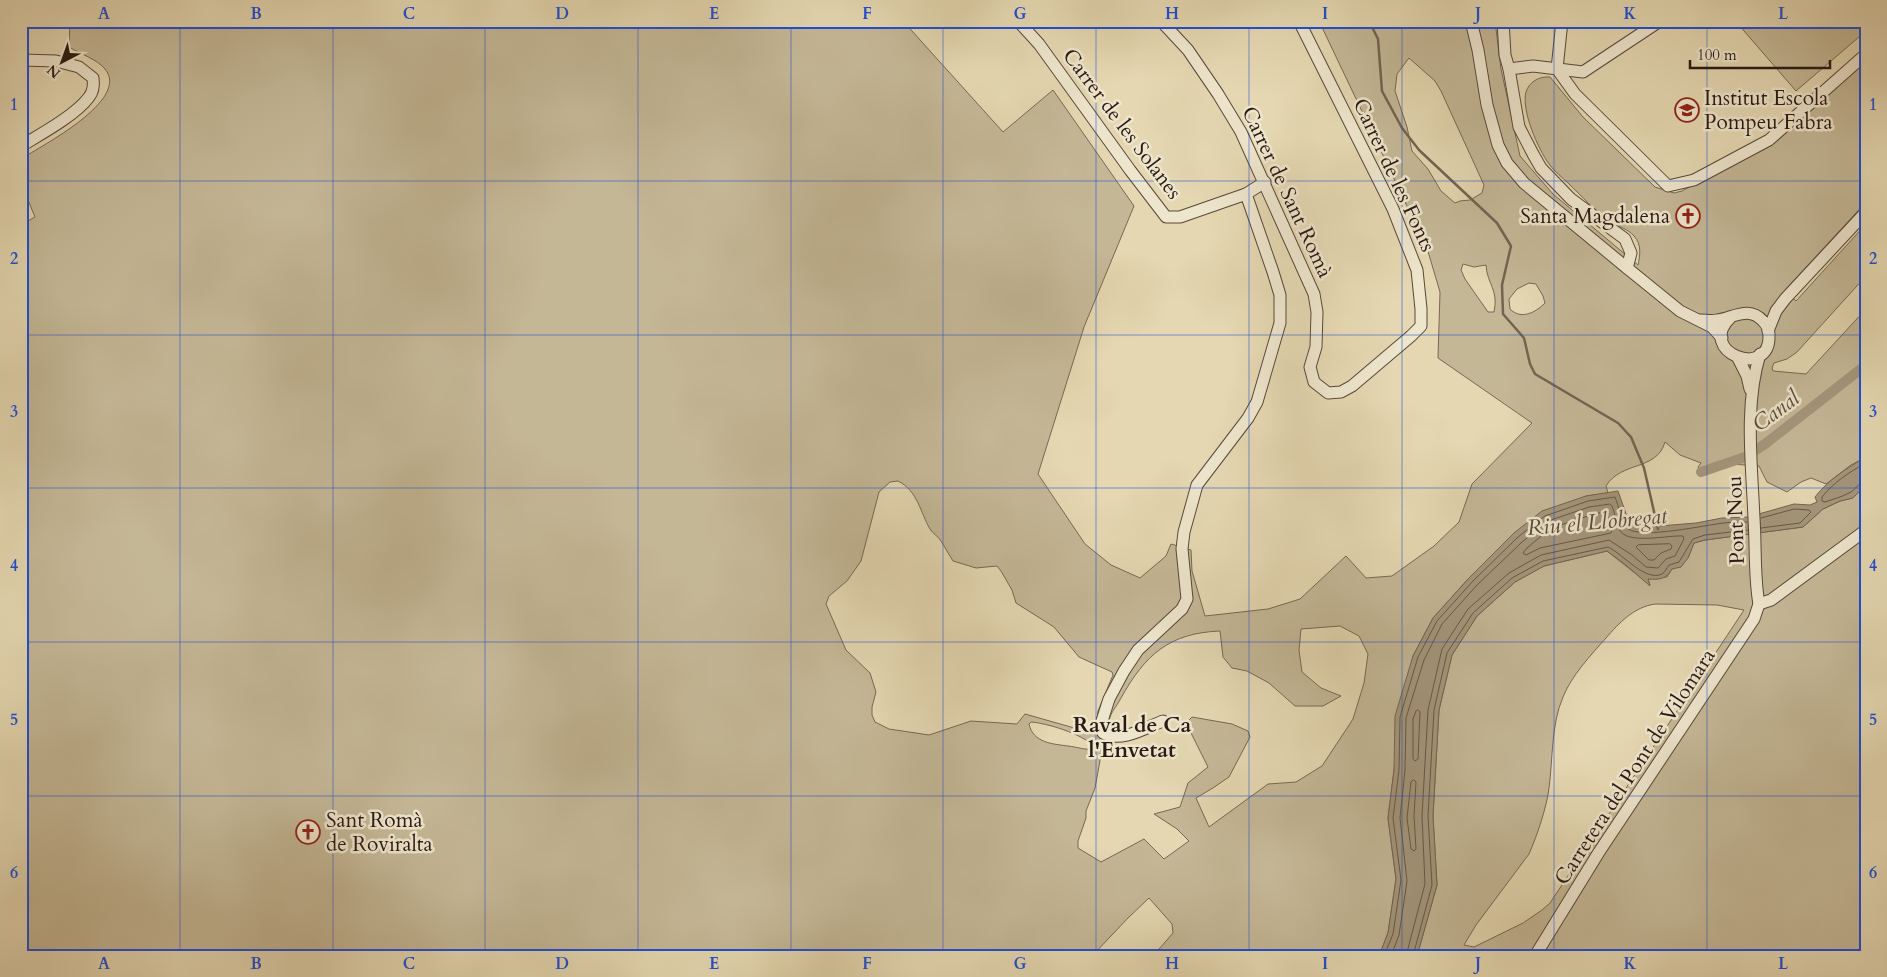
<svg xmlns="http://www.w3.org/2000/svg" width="1887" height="977" font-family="Cardo,serif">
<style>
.green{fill:#c4b796;stroke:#766854;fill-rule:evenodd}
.water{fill:#a4967b;stroke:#736451}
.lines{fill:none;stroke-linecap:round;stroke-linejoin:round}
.shore{stroke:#665847;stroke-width:1}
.stream{stroke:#736451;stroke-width:2.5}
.canal{stroke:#a4967b;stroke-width:10}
.minor-casing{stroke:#58483a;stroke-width:13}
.minor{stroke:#ede5cc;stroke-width:11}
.grid{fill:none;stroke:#1d4ed8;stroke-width:1;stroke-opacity:0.55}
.labels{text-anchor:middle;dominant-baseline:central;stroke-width:5;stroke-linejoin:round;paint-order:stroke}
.poi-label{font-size:21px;fill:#291913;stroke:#ede5cc;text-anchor:start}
.street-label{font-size:21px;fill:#291913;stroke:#ede5cc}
.water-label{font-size:22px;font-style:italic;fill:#5a4b3d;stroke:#ede5cc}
.neighbourhood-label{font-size:22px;font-weight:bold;fill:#291913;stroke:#ede5cc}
.neatline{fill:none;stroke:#1d4ed8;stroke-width:2}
.grid-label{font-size:16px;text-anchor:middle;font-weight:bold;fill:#1d4ed8}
</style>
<rect width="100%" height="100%" fill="#e4d7b1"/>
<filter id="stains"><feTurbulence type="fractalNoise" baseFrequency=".004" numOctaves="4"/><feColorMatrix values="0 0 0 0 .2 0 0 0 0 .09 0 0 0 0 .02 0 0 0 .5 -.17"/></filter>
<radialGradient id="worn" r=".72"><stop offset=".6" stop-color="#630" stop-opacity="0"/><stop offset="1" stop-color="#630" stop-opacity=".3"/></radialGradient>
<g class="green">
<path d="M70 21H903L1003 132 1053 90 1134 206 1084 327 1038 474 1085 544 1111 565 1140 578 1166 556 1171 544 1191 550 1192 571 1205 616 1268 609 1300 599 1346 556 1366 578 1392 576 1434 546 1459 522 1472 484 1532 423 1438 358 1440 292 1427 248 1319 21H1358L1363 24 1368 21H1495L1501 69 1520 156 1553 194 1638 265C1640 256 1642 244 1634 236 1628 229 1619 227 1611 222 1595 212 1582 196 1568 183 1562 177 1554 171 1549 164 1538 149 1521 110 1526 92 1529 82 1539 76 1550 77L1583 117 1655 187 1674 193 1682 191 1768 143 1866 58V202L1785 290 1796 301 1866 224V276L1797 352 1787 359 1774 363 1772 368 1773 371 1806 374 1866 309V457L1851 465 1826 484 1811 478 1801 482 1787 492 1767 482 1759 466 1731 464 1702 475 1698 467 1701 463 1680 455 1665 442C1657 471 1621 461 1606 486L1608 493 1586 496 1514 533 1469 578 1433 618 1413 656 1394 770 1388 818 1396 879 1388 933 1379 956H1153L1173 933 1172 924 1149 898 1128 918 1092 956H21V225L35 217 21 183V159C41 146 131 100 105 69 97 59 80 54 69 47ZM1409 58 1435 81 1441 91 1484 185 1482 193 1470 200 1460 201 1455 203 1441 191 1428 169 1412 151 1407 127 1395 91 1397 74ZM1463 264 1474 267 1486 265C1487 284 1499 290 1494 312H1488L1465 279 1461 270ZM1529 283 1536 284 1543 296 1545 303C1535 313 1521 320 1510 309L1509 299 1517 289ZM898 481C918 491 920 512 930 529 933 534 938 536 941 541 945 547 949 555 953 561L976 568 997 566 1001 571 1012 590 1016 603 1054 627 1079 657 1112 672 1113 675 1098 711 1096 728 1085 731 1025 714 1017 724 971 721 929 735 889 729 875 722 872 715V707L876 692 870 673 846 650 826 604 829 596 847 581 861 561 879 492 890 482ZM1340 626 1359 636 1368 654 1364 683 1353 719 1322 766 1296 782 1268 784 1209 827 1196 798 1213 788 1229 777 1250 737 1248 731 1232 724 1192 717 1188 721 1191 733 1208 767 1188 783 1180 807 1154 814 1177 829 1189 841 1164 859 1144 839 1101 862 1078 848V841L1086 818V811L1095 788 1101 755 1114 742 1121 740 1109 726C1108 714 1116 708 1121 698 1145 655 1169 633 1220 631L1223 657 1232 668 1247 671 1269 683 1295 706H1323L1341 696 1321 688 1302 672 1299 650 1301 629ZM1031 722C1046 723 1083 734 1093 746L1092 749C1084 750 1077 747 1068 746 1053 744 1033 743 1029 724Z"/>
<path d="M1740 21H1866V31L1796 91 1738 24Z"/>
<path d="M1866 484V956H1417L1437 885 1433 816 1439 710 1452 655 1477 616 1515 582 1544 566 1607 551 1650 585 1648 579 1667 577 1672 569 1688 558 1694 543 1705 540 1803 527 1823 509 1840 501 1853 498ZM1655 604 1717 605 1744 610 1550 903 1542 910 1523 923 1474 947 1464 945 1476 925 1529 854C1537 836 1547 806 1549 788 1553 758 1551 725 1563 697 1572 675 1590 656 1606 638 1619 623 1634 607 1655 604Z"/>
</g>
<path class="water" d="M1866 457V484L1853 498 1840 501 1823 509 1803 527 1705 540 1694 543 1688 558 1681 567 1672 569C1666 579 1660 580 1648 579L1650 586 1626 565 1607 551 1544 566 1515 582 1477 616 1452 655 1439 710 1433 816 1437 885 1417 956H1379L1388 933 1396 879 1388 818 1394 770 1395 716 1413 656 1433 618 1469 578 1514 533 1542 511 1586 496 1618 491 1630 525 1647 527 1696 523 1722 518 1748 517 1794 504 1810 505 1817 502 1815 497C1829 479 1846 469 1866 457Z"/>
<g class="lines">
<g class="shore">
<path d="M1866 463C1849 472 1833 483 1822 497V501L1825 502C1833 499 1842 497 1849 493 1856 490 1858 482 1866 481"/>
<path d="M1604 512 1607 514 1612 530 1611 533 1540 548 1526 555 1523 553 1527 548 1551 528 1591 515Z"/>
<path d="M1761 518 1794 509 1809 510 1811 512 1800 523 1761 528"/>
<path d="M1670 544 1672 546 1671 549 1661 553 1654 560H1649L1636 547 1638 545Z"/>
<path d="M1418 710 1420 712 1418 759 1415 761 1413 759V719L1416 711Z"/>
<path d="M1414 780 1416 782 1414 816 1416 849 1414 851 1411 849 1407 818 1411 782Z"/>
<path d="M1384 956 1393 934 1401 880 1393 818 1399 770 1400 717 1418 657 1437 621 1473 581 1518 537 1545 516 1588 501 1615 497C1618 504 1623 526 1628 529 1644 539 1705 525 1724 523 1732 522 1740 522 1747 522"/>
<path d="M1391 956 1399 935 1407 881 1400 818 1405 770 1406 718 1424 660 1442 624 1477 585 1522 542 1548 521 1589 507 1610 504 1612 506C1615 513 1616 525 1621 532 1631 544 1669 535 1683 536L1684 539 1675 556 1666 559 1658 568 1646 567 1632 555 1609 540 1541 555 1509 573 1468 609 1442 649 1428 710 1422 816 1425 884 1406 956"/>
<path d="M1413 956 1432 885 1428 816 1434 710 1447 653 1473 613 1512 578 1543 561 1608 547C1623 554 1645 582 1662 574 1665 572 1667 568 1669 565L1679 562 1693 539 1705 535 1748 530"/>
</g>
<path class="stream" d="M1369 21 1378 39 1382 91 1402 128 1419 150 1497 223 1511 246 1502 285 1503 314 1524 338 1530 364 1535 374 1618 423 1631 437 1644 468 1658 529"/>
<path class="canal" d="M1701 472 1745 457 1765 444 1866 365"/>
<g class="minor-casing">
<g id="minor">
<path d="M1018 21 1039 44 1130 170 1166 217H1180L1246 194 1265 182"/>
<path d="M1161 21 1188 50 1218 94 1241 132 1314 294 1317 312 1316 347 1310 367 1314 382 1328 393 1341 392 1352 386 1411 336 1421 326V309L1417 270 1393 209 1299 21"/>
<path d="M1471 21 1478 50 1487 105 1498 145 1507 163 1524 183 1627 268 1680 311 1712 327 1722 338"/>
<path d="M1503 21 1505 55 1509 69 1519 127 1533 154 1541 168 1571 199 1625 239 1631 253 1627 268"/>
<path d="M1562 21 1557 69 1575 94 1668 186 1694 180 1769 140 1866 54"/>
<path d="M21 60 56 61 79 67 93 78C94 85 94 91 89 97 76 115 41 134 21 146"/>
<path d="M1509 69 1533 66 1583 72 1660 21"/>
<path d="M1701 320C1706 320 1712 321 1717 320 1733 318 1749 305 1763 321 1767 325 1769 329 1769 335 1771 381 1694 352 1731 317"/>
<path d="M1768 331 1776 311 1785 299 1866 212"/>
<path d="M1738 358 1747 376 1750 389"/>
<path d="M1759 604 1771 600 1866 530"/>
<path d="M1163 721C1145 728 1121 743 1103 733L1101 724 1109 699 1124 671 1138 650 1182 609 1187 599 1182 549 1184 532 1197 485 1248 418 1257 402 1280 323V295L1273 272 1246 194"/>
<path d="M1535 956 1599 852 1754 619 1759 604C1754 577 1756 547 1754 519 1752 465 1744 406 1760 354"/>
</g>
</g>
<use href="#minor" class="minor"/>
</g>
<path class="grid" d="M180 21V956M333 21V956M485 21V956M638 21V956M791 21V956M943 21V956M1096 21V956M1249 21V956M1402 21V956M1554 21V956M1707 21V956M21 181H1866M21 335H1866M21 488H1866M21 642H1866M21 796H1866"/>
<defs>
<g id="school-ring" transform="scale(1.25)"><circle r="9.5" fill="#ede5cc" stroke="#8f2418" stroke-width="1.5"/><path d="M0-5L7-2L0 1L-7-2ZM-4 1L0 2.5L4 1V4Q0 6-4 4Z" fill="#8f2418"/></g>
<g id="church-ring" transform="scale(1.25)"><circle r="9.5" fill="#ede5cc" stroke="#8f2418" stroke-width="1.5"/><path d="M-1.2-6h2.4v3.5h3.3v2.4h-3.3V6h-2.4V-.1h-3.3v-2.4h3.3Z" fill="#8f2418"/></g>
</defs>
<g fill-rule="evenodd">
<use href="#school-ring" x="1687" y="110"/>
<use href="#church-ring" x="1688" y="216"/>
<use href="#church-ring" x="308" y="832"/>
</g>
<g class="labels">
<g class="poi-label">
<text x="1704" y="98">Institut Escola<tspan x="1704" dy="24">Pompeu Fabra</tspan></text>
<text x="1670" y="216" text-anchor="end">Santa Magdalena</text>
<text x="326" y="820">Sant Romà<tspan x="326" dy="24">de Roviralta</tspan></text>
</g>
<g class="street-label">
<text transform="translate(1122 124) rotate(53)">Carrer de les Solanes</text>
<text transform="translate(1394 175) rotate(65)">Carrer de les Fonts</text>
<text transform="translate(1287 192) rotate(65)">Carrer de Sant Romà</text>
<text transform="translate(1736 520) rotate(-92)">Pont Nou</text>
<text transform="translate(1635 767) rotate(-57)">Carretera del Pont de Vilomara</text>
</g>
<g class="water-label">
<text transform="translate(1776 411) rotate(-37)">Canal</text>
<text transform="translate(1597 522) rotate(-5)">Riu el Llobregat</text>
</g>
<g class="neighbourhood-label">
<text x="1132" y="725">Raval de Ca<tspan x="1132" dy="25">l'Envetat</tspan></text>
</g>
</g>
<rect width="1887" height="977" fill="none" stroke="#e4d7b1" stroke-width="55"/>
<g transform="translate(62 62) rotate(221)" stroke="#ede5cc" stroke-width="4" paint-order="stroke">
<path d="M0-4L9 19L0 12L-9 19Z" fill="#291913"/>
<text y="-8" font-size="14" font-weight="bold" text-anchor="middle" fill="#291913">N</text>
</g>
<path d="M1690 60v8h140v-8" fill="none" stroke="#291913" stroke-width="2.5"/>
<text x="1697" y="60" font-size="15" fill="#291913" stroke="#ede5cc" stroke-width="4" paint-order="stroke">100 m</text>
<rect x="28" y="28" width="1832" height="922" class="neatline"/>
<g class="grid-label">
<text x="104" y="19">A</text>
<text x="256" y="19">B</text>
<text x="409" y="19">C</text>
<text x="562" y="19">D</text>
<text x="714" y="19">E</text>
<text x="867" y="19">F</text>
<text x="1020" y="19">G</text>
<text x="1172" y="19">H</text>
<text x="1325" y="19">I</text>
<text x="1478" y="19">J</text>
<text x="1630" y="19">K</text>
<text x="1783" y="19">L</text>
<text x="14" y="110">1</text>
<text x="1873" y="110">1</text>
<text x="14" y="264">2</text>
<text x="1873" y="264">2</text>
<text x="14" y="417">3</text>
<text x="1873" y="417">3</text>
<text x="14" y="571">4</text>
<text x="1873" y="571">4</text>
<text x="14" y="725">5</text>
<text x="1873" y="725">5</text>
<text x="14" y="878">6</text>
<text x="1873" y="878">6</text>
<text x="104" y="969">A</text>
<text x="256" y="969">B</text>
<text x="409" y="969">C</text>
<text x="562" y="969">D</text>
<text x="714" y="969">E</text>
<text x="867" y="969">F</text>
<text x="1020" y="969">G</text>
<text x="1172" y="969">H</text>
<text x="1325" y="969">I</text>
<text x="1478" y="969">J</text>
<text x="1630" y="969">K</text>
<text x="1783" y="969">L</text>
</g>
<rect width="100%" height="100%" filter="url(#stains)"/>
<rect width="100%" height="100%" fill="url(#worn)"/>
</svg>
